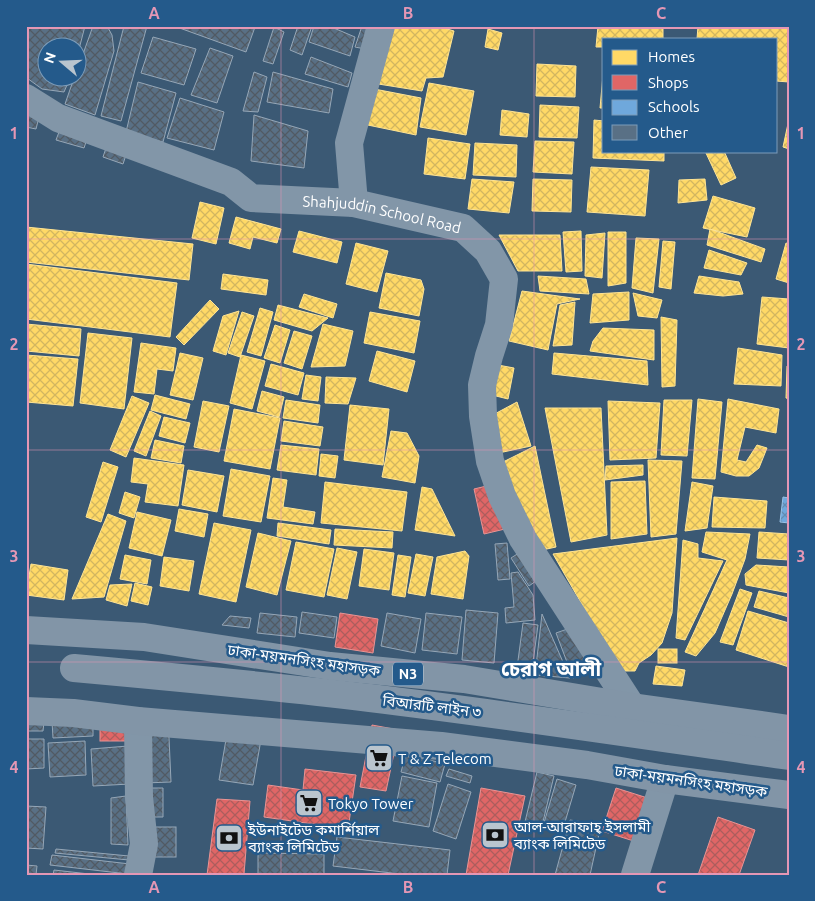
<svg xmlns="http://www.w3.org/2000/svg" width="815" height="901" font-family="Ubuntu,'Noto Sans Bengali',sans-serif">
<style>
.homes{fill:url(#homes-cross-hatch);stroke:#ffe494}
.shops{fill:url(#shops-cross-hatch);stroke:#e99494}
.schools{fill:url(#schools-cross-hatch);stroke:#9ac2e6}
.building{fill:url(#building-cross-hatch);stroke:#96a7b7}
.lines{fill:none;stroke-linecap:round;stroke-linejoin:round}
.minor{stroke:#8296a8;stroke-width:28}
.highway{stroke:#8295a7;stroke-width:28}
.grid{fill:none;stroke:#e497b5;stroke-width:1;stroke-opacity:0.55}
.labels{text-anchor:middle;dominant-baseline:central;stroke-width:5;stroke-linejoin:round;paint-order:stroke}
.shield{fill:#245a8b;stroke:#bdcedc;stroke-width:1}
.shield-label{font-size:14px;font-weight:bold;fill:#fff}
.street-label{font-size:15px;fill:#fff;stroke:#245a8b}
.poi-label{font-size:15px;fill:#fff;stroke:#245a8b;text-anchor:start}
.district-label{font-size:20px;font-weight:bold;fill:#fff;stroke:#245a8b}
.neatline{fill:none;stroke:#e497b5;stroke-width:2}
.grid-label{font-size:16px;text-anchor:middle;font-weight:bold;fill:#e497b5}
</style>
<defs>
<pattern id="homes-cross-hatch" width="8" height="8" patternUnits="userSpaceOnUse" patternTransform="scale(1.25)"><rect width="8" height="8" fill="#ffd966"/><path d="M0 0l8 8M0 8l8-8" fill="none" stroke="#d2b660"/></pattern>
<pattern id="shops-cross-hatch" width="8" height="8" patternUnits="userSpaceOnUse" patternTransform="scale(1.25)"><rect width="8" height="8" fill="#e06666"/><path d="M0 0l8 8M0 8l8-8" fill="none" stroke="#ac5d5d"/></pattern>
<pattern id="schools-cross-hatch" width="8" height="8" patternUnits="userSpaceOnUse" patternTransform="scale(1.25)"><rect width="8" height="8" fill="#6fa8dc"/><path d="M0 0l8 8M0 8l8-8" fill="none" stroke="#648cb1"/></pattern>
<pattern id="building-cross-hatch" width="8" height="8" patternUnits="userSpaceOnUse" patternTransform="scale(1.25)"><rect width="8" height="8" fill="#597085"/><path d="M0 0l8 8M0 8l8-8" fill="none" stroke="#515a63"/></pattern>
</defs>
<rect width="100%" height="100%" fill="#3b5974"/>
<g class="homes">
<path d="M388 26H437L454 31 443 77 426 78 422 91 372 83Z"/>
<path d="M598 26H663V39H604V47H596Z"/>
<path d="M698 26H789V82L776 81V39H697Z"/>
<path d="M488 29 502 33 498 50 485 47Z"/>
<path d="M537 64 576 66 575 97 536 96Z"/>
<path d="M604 64V108H600Z"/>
<path d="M429 83 474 91 466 135 420 127Z"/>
<path d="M369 88 421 98 416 135 358 123Z"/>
<path d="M540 105 579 107 577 138 539 137Z"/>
<path d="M502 110 529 114 527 137 500 135Z"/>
<path d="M789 119V149L783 147Z"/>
<path d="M594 120 604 121V151H664V161L593 158Z"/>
<path d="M428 138 470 144 465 179 424 174Z"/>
<path d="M535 141 574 142 572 174 533 172Z"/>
<path d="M475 143 517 145 516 177 473 175Z"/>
<path d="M705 151H724L736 178 721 185Z"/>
<path d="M591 167 649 170 645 216 587 212Z"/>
<path d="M472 179 514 182 509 213 468 209Z"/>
<path d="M533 179 572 180 571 212 532 211Z"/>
<path d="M705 179 707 200 678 203 679 180Z"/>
<path d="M713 196 755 208 747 237 703 228Z"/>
<path d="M200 202 224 208 216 244 192 238Z"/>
<path d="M236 217 281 229 277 243 253 237 250 249 229 243Z"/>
<path d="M26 227 193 244 189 280 26 262Z"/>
<path d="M710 229 765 249 761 262 707 245Z"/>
<path d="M299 231 342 242 337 263 293 252Z"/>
<path d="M581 231 582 271 566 272 563 232Z"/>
<path d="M608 232H626V283L608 286Z"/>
<path d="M605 233 602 278 585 276 586 235Z"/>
<path d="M499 235H560L562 271H518Z"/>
<path d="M636 238 659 239 653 293 632 288Z"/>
<path d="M663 241 675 242 671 289 659 287Z"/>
<path d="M356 243 388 251 377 292 346 284Z"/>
<path d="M786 243 789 244V283L776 279Z"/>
<path d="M709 250 747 263 741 275 704 268Z"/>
<path d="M26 264 177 283 170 337 26 319Z"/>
<path d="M386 273 421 280 424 289 419 316 379 308Z"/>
<path d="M223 274 268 280 266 295 221 289Z"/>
<path d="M538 276 586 279 589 294 540 291Z"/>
<path d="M699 276 739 282 743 294 723 296 694 293Z"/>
<path d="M522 291 580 299 557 304 548 350 509 341Z"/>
<path d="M629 292V320L590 323 593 294Z"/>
<path d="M633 293 662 300 657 318 638 316Z"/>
<path d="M304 294 337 304 333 318 299 307Z"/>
<path d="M762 297 789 299V348L757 344Z"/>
<path d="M210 300 219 309 184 345 176 337Z"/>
<path d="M575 302 572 345 553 346 560 305Z"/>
<path d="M278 305 328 318 312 331 274 320Z"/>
<path d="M260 308 273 312 261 356 247 352Z"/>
<path d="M239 311 226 355 213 351 223 316Z"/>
<path d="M242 312 254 316 240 357 228 353Z"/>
<path d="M370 312 420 321 414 353 364 343Z"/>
<path d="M661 317 677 320 675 386 662 387Z"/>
<path d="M26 324 81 329 79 356 26 351Z"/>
<path d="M323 324 353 331 345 366 311 367Z"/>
<path d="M275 325 290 330 280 363 264 358Z"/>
<path d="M603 328 654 330V360L590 351 593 341Z"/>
<path d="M294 331 312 336 302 369 284 363Z"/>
<path d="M88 333 132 338 124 409 80 403Z"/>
<path d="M141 343 176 348 173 371 157 369 154 394 134 392Z"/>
<path d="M738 348 782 355 781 386 734 384Z"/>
<path d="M377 351 415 361 407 392 369 381Z"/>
<path d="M180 353 203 358 193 400 170 395Z"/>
<path d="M554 353 647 361 648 385 552 374Z"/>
<path d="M26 355 78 359 73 406 26 402Z"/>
<path d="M241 355 265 361 252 409 230 403Z"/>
<path d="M271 364 304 373 298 395 265 386Z"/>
<path d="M498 365 514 368 508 399 492 395Z"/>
<path d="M787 366H789V399L786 398Z"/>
<path d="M306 375 321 377 318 401 302 399Z"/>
<path d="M326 377 356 378 348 404 325 403Z"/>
<path d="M262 391 284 397 279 417 257 411Z"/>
<path d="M155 395 190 404 186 419 151 410Z"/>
<path d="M132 396 149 403 126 457 110 450Z"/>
<path d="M698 399 722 402 715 479 692 478Z"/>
<path d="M728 399 779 409 776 433 745 427 737 460 746 462 757 445 767 448 759 468 749 476H736L721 472Z"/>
<path d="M286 400 320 405 318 423 283 418Z"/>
<path d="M664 400H692L687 456 661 455Z"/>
<path d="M203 401 229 406 219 452 194 447Z"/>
<path d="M608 401 660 403 656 458 610 460Z"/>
<path d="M517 402 531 446 494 454 489 417Z"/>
<path d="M350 405 389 409 383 465 344 460Z"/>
<path d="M545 408H601L607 535 571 542Z"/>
<path d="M234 409 280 418 270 469 224 461Z"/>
<path d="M150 411 161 416 146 456 134 451Z"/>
<path d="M164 417 190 423 185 443 159 436Z"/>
<path d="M284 421 323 427 320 446 281 441Z"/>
<path d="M391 431 407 433 419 456 415 483 382 477Z"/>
<path d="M155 440 184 446 181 463 151 458Z"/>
<path d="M281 445 319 449 316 475 277 470Z"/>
<path d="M535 446 556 547 533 552 499 464Z"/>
<path d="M321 454 338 456 335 478 319 476Z"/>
<path d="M134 458 184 465 178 506 145 502 148 484 131 482Z"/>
<path d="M648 460 682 461 676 534 651 537Z"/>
<path d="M103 462 118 467 101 522 86 517Z"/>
<path d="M643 465V475L605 480 606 466Z"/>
<path d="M231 469 270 476 261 522 223 516Z"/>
<path d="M188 470 224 476 217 512 182 505Z"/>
<path d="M273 478 287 480 283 507 315 512 313 524 267 518Z"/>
<path d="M645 481 647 534 611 539V482Z"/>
<path d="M325 482 407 492 402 531 321 523Z"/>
<path d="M692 482 713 486 707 528 685 531Z"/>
<path d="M422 487 432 489 455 536 415 530Z"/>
<path d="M125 492 140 497 134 518 119 513Z"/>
<path d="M714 497 767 501 765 528 712 527Z"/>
<path d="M179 509 208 514 204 537 175 531Z"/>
<path d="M137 512 171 520 162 556 129 548Z"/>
<path d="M108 514 126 521 104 597 72 599Z"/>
<path d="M214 523 251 530 236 602 199 594Z"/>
<path d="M278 523 331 530 329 544 277 536Z"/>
<path d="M335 529 393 532 392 548 334 545Z"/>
<path d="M706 532 750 534 745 559 732 594 715 633 696 656 685 652 727 560 702 552Z"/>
<path d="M759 532 789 534V560L757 558Z"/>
<path d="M258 533 291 541 277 595 246 587Z"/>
<path d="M677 538 672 613 662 643 651 655 639 663 635 671H620L553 554Z"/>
<path d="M683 540 698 544V558L723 561 685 640 676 638Z"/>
<path d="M296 542 334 549 324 597 286 590Z"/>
<path d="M337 548 357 552 347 599 327 595Z"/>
<path d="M364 549 394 553 389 590 359 586Z"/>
<path d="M465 551 469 556 463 599 431 594 437 557Z"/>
<path d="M416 554 433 557 425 596 408 593Z"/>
<path d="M125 555 151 560 147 584 120 579Z"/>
<path d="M398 555 411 557 405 597 392 595Z"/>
<path d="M164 557 194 561 189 591 160 586Z"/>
<path d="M31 564 68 570 64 600 26 595Z"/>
<path d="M756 565 789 567V593L746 585 745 574Z"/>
<path d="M135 583 152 587 148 605 131 601Z"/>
<path d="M132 584 127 606 106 600 110 585Z"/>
<path d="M740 589 752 593 733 645 720 642Z"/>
<path d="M759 591 789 598V617L754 607Z"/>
<path d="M748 611 789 623V667L736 650Z"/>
<rect x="658" y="649" width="19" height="14"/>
<path d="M656 666 685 670 682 686 653 684Z"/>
</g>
<g class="shops">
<path d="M495 484 505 529 484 534 474 489Z"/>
<path d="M340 613 378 619 373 653 335 647Z"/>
<path d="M372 725 399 730 386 791 360 787Z"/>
<rect x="100" y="727" width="31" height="14"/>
<path d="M305 769 356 775 348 829 264 817 268 785 303 790Z"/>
<path d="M481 788 525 796 508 875H466Z"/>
<path d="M616 788 654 800 640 843 602 831Z"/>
<path d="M217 799 250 801 244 874 207 875Z"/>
<path d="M718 817 755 830 739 875H698Z"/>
</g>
<path class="schools" d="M783 497 789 498V523L780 522Z"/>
<g class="building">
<path d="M26 26H85L78 53V48H48V78H70L64 92 42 89 27 78Z"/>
<path d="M93 26H107L112 35 114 51 95 115 65 104 74 78H78V68Z"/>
<path d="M124 26H147L121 121 101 116Z"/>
<path d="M174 26H253L255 27 246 52Z"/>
<path d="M298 26H312L302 55 290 50Z"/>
<path d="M314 26H329L355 37 350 56 309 42Z"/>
<path d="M362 26H378L370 50 355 47Z"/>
<path d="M274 27 284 32 273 64 263 61Z"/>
<path d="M153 37 196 49 184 85 141 73Z"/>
<path d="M210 48 233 56 217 103 191 95Z"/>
<path d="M311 57 352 73 348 87 305 74Z"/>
<path d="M254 72 267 77 258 112 243 111Z"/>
<path d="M273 72 333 89 329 113 267 102Z"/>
<path d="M138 82 176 93 163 142 126 132Z"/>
<path d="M180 98 224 112 214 150 167 138Z"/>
<path d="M29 110 40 113 36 129 26 127Z"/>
<path d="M254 115 308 131 304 168 251 161Z"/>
<path d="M59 132 87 139 84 148 56 140Z"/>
<path d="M107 145 127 152 123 164 103 157Z"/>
<path d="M507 543 510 579 498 580 495 544Z"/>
<path d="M522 551 540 578 529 586 511 558Z"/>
<path d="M518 572 533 595 535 620 506 623 505 608 514 607 511 573Z"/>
<path d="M466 610 498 613 494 663 462 660Z"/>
<path d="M302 612 337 617 334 638 299 633Z"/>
<path d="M260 613 297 617 295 637 257 633Z"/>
<path d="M387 613 421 619 415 653 381 646Z"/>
<path d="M426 613 462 617 457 654 422 650Z"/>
<path d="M542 614 570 678 535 675Z"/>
<path d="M230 616 251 618 249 628 222 625Z"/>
<path d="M523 623 538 625 532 670 517 668Z"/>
<path d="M573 627 590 672 573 678 556 633Z"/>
<path d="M168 715 171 782 144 783 141 716Z"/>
<path d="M93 720V736L53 738 52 721Z"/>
<path d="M26 722H44L43 731H26Z"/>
<path d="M228 728 262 734 253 785 219 780Z"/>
<path d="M26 739H44V768L26 769Z"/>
<path d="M85 741 86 775 50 777 48 743Z"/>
<path d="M128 746 130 784 93 786 91 749Z"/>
<path d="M406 754 445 764 440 782 401 772Z"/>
<path d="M449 769 472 776 470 783 446 776Z"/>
<path d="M537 772 554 776 541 830 524 826Z"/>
<path d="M402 776 437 783 429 827 393 821Z"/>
<path d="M557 779 576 785 562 832 543 826Z"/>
<path d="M448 784 471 792 456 839 433 831Z"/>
<path d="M146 788H163V817H145Z"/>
<path d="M126 796 128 845 111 844V798Z"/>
<path d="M26 806 46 807 43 849 26 848Z"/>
<path d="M570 820 601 825 590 875H555Z"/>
<rect x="145" y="827" width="31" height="30"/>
<path d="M337 837 450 850 447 875H408L333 866Z"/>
<path d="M56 849 129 856V860L55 853Z"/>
<path d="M258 853 324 854V875L258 874Z"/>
<path d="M52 855 130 864 128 874 50 865Z"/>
<path d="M26 865 37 866 36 875H26Z"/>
<path d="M54 870 98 875H53Z"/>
</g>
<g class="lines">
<g class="minor">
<path id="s1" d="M26 98 58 118 231 182 251 198 354 203 463 228 488 251 504 279 499 325 489 356 482 385 483 416 490 461 502 496 523 539 632 707"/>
<path d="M354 203 349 143 381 26"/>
<path d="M138 721 139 797 144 844 138 875"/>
<path d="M635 875 665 779"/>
</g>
<g class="highway">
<path d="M26 630 144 637 330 666 464 679 632 707 789 729"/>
<path d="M74 668C173 677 272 686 370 698 510 715 649 736 789 756"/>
<path d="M26 711 73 713 138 721 441 746 587 765 665 779 789 795"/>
</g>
</g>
<path class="grid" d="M281 26V875M534 26V875M26 239H789M26 450H789M26 662H789"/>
<defs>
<g id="supermarket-square" transform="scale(1.4375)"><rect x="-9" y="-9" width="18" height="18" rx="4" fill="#bac5ce" stroke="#245a8b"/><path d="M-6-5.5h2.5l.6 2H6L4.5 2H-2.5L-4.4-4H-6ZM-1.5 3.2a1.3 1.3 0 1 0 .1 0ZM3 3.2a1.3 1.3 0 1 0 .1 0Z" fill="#111"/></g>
<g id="bank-square" transform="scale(1.4375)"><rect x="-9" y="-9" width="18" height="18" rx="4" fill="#bac5ce" stroke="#245a8b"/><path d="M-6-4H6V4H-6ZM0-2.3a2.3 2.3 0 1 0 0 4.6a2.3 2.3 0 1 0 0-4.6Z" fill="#111"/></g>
</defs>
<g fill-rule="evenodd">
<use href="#supermarket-square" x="379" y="758"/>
<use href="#supermarket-square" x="309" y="803"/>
<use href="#bank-square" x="495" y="835"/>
<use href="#bank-square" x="229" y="838"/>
</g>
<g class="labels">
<rect class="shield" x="393" y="662.5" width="30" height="23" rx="4"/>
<g class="shield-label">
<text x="408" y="674">N3</text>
</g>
<g class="street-label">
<text stroke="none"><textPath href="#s1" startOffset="380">Shahjuddin School Road</textPath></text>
<text transform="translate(304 660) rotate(8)">ঢাকা-ময়মনসিংহ মহাসড়ক</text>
<text transform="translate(432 706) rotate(7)">বিআরটি লাইন ৩</text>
<text transform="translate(691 781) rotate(8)">ঢাকা-ময়মনসিংহ মহাসড়ক</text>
</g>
<g class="poi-label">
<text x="398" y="758">T &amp; Z Telecom</text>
<text x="328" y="803">Tokyo Tower</text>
<text x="514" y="826">আল-আরাফাহ্ ইসলামী<tspan x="514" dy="17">ব্যাংক লিমিটেড</tspan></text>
<text x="248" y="829">ইউনাইটেড কমার্শিয়াল<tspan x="248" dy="17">ব্যাংক লিমিটেড</tspan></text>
</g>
<g class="district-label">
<text x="551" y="668">চেরাগ আলী</text>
</g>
</g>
<rect width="815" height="901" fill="none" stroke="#245a8b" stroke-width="55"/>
<rect x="602" y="38" width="175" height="115" fill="#245a8b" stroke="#7c9cb9"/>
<rect x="612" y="50" width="25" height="15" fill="#ffd966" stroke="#7c9cb9"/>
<text x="648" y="62" font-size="15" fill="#ffffff">Homes</text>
<rect x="612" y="75" width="25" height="15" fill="#e06666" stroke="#7c9cb9"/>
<text x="648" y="88" font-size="15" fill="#ffffff">Shops</text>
<rect x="612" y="100" width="25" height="15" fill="#6fa8dc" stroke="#7c9cb9"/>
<text x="648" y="112" font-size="15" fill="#ffffff">Schools</text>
<rect x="612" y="125" width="25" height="15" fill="#597085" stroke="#7c9cb9"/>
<text x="648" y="138" font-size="15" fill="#ffffff">Other</text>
<g transform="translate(62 62) rotate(289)"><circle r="24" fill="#245a8b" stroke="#7c9cb9"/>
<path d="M0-4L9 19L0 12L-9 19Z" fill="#bac5ce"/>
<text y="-8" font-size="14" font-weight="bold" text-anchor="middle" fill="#ffffff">N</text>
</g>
<rect x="28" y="28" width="760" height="846" class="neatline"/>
<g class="grid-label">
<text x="154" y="19">A</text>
<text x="408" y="19">B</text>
<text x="661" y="19">C</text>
<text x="14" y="139">1</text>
<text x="801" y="139">1</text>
<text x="14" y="350">2</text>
<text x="801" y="350">2</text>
<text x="14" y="562">3</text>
<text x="801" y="562">3</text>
<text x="14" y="773">4</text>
<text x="801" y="773">4</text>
<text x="154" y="893">A</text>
<text x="408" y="893">B</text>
<text x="661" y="893">C</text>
</g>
</svg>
